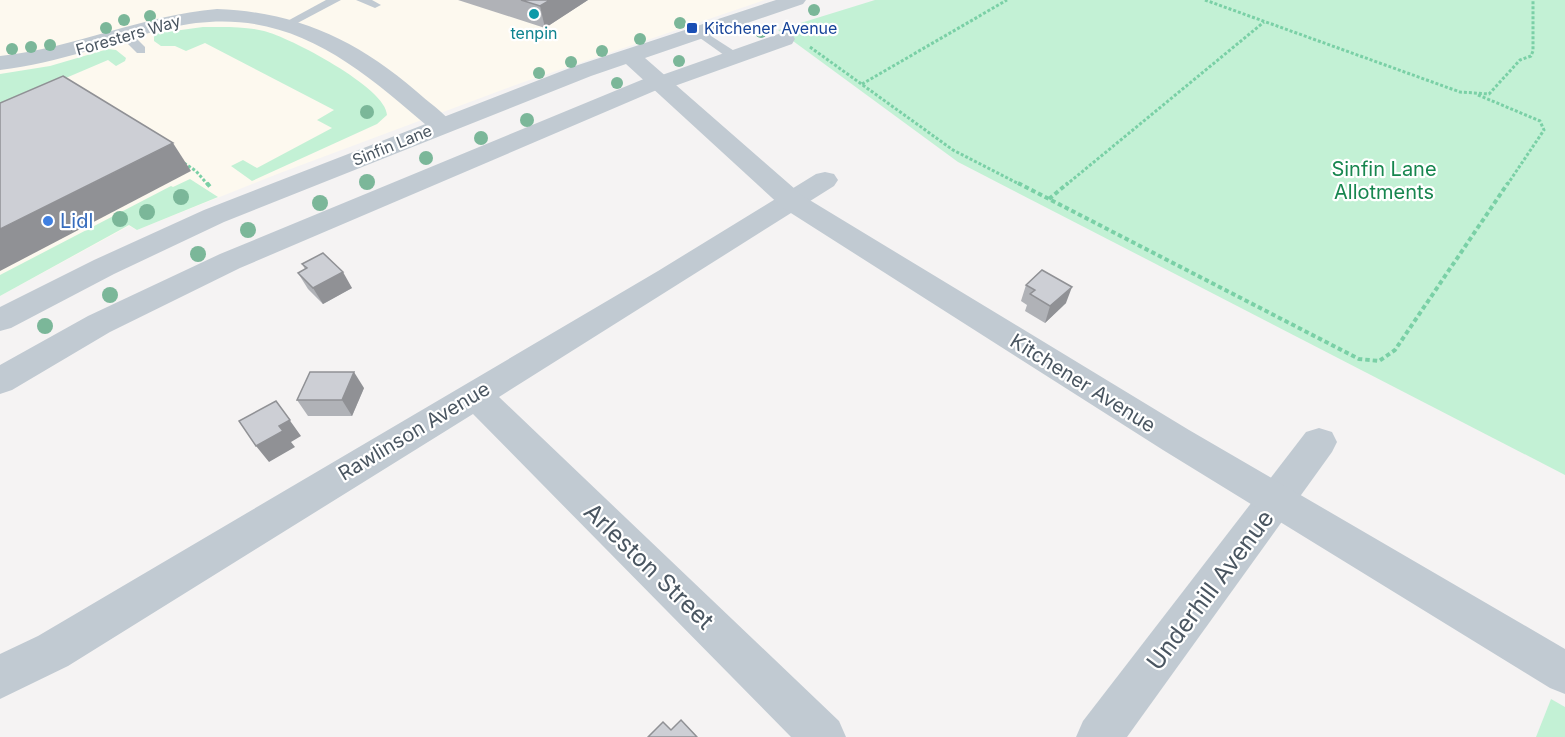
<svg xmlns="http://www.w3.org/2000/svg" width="1565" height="737" font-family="Inter,sans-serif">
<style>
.commercial{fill:#fdf9ef}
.green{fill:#c3f1d5}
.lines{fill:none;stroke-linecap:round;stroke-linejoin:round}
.path-far1{stroke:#7ad0a6;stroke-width:3;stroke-dasharray:3 2;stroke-linecap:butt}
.path{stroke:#7ad0a6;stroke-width:4;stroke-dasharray:4.5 3;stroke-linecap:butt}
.service{fill:#c1cad2;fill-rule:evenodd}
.minor{fill:#c1cad2;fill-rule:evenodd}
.tertiary{fill:#c1cad2;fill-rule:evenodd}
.tree{fill:#7bb799}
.wall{fill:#b0b2b7}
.shaded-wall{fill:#909195}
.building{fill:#cdcfd5;stroke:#909195;stroke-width:1.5}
.culture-dot{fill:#0f9aa8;stroke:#fff;stroke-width:2}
.transit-dot{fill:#1a4fb4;stroke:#fff;stroke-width:2}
.shop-dot{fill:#3f7fe0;stroke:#fff;stroke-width:2}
.labels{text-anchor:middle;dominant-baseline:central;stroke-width:4.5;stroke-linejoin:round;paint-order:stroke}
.far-transit-label{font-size:16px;fill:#164399;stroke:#fff;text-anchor:start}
.far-culture-label{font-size:16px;fill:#0d838f;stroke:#fff}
.far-street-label{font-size:16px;fill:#4a5661;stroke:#fff}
.park-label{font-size:20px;fill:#17864f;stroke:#fff}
.shop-label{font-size:20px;fill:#366cbe;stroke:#fff;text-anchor:start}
.street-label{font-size:20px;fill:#4a5661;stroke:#fff}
.near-street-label{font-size:24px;fill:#4a5661;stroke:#fff}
</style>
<rect width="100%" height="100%" fill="#f5f3f3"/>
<path class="commercial" d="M0 0H765L521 83 280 173 137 230 129 226 0 296Z"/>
<g class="green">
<path d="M875 0H1565V475L958 162 778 30Z"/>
<path d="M203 27C223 27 245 26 264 31 289 37 387 88 387 115L377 124 252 181 231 166 243 160 257 168 332 128 317 120 334 110 205 43 186 51 175 46H161L154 41V35L159 33Z"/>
<path d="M108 49 116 50 126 58 125 61 116 66 108 60 0 106V74L50 66Z"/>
<path d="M190 179 218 197 137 230 129 225 0 296V275L171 186 173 187Z"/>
<path d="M1551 699 1565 707V737H1536Z"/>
</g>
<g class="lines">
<g class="path-far1">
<path d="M1205 0 1460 92 1489 94 1520 60 1531 56 1533 51V0"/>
<path d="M810 47 953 150 1021 185"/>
<path d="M862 84 1007 0"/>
<path d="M1478 95 1540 121 1544 130 1507 185"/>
<path d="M184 163 196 171 208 185"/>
<path d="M1066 185 1264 22"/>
</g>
<g class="path">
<path d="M207 183 211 188"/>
<path d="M1018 183 1359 359 1379 361 1395 350 1508 183"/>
<path d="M1049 199 1068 183"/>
</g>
<g class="service">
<path d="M326 0H341L290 27 286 28 280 25Z"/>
<path d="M356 0H372L381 5 375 8Z"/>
<path d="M697 27 739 54V60H731L693 33 691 31Z"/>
<path d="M125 30 129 31 145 47V53H137L121 37V31Z"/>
</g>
<g class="minor">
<path d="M217 9C297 12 356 40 416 91 428 102 444 112 453 125L450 130 441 132 432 130C352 61 283 1 168 28 112 42 59 63 0 70V56C74 48 143 15 217 9Z"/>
<path d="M784 32 792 34 795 39 792 44 669 88 659 89 240 268 110 332 12 390 0 394V365L88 316 220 254 651 76 662 75Z"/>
<path d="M825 172 834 174 838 180 834 186 499 397 839 721 846 737H791L473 414 68 666 0 699V654L38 636 658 271 816 174Z"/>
<path d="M1319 428 1332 432 1337 442 1332 452 1127 737H1076L1083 721 1306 432Z"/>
</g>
<path class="tertiary" d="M776 0H806L803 4 645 58 803 196 1189 430 1565 649V694L1550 688 1163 450 783 208 626 64 591 76 224 222 114 274 11 328 0 331V307L94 260 204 210 575 66Z"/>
</g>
<g class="tree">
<circle cx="814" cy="10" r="6"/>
<circle cx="150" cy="16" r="6"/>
<circle cx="124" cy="20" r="6"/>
<circle cx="680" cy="23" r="6"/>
<circle cx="106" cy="28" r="6"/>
<circle cx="761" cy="32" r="6"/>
<circle cx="640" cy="39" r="6"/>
<circle cx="50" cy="45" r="6"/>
<circle cx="31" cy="47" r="6"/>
<circle cx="12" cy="49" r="6"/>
<circle cx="602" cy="51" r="6"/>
<circle cx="679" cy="61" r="6"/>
<circle cx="571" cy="62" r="6"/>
<circle cx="539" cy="73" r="6"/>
<circle cx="617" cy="83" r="6"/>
<circle cx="367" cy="112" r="7"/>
<circle cx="527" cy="120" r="7"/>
<circle cx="481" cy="138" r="7"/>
<circle cx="426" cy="158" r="7"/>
<circle cx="367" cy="182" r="8"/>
<circle cx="181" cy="197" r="8"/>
<circle cx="320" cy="203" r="8"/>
<circle cx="147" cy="212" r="8"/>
<circle cx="120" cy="219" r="8"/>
<circle cx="248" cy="230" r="8"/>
<circle cx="198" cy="254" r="8"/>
<circle cx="110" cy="295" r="8"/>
<circle cx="45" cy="326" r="8"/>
</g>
<g class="wall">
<path d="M458 0H588L545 28Z"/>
<path d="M302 264 352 288 323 304 308 289 298 273 305 269Z"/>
<path d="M1026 285 1066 303 1045 323 1025 311 1027 305 1021 301Z"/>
<path d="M364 388 352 416H308L297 400Z"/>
</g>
<g class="shaded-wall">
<path d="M550 0H588L545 28 540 6Z"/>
<path d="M173 143 191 171 0 271V229Z"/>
<path d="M343 272 352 288 323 304 313 288Z"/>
<path d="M1072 287 1066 303 1045 323 1050 306Z"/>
<path d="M354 372 364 388 352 416 342 400Z"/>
<path d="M276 401 301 436 291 442 295 447 269 462 256 446 279 426Z"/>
</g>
<g class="building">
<path d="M521 0H550L540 6Z"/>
<path d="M63 76 173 143 0 229V103Z"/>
<path d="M323 253 343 272 313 288 298 273 307 268 302 264Z"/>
<path d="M1042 270 1072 287 1050 306 1030 294 1035 290 1026 285Z"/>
<path d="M310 372H354L342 400H297Z"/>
<path d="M276 401 290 420 279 426 283 431 256 446 239 421Z"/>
<path d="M681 720 697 737H648L663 722 671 730Z"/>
</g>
<circle class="culture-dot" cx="534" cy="14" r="6"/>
<rect class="transit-dot" x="686" y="22" width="12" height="12" rx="3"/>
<circle class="shop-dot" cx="48" cy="221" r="6"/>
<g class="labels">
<g class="far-transit-label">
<text x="704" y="28">Kitchener Avenue</text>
</g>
<g class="far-culture-label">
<text x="534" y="33">tenpin</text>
</g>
<g class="far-street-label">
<text transform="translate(128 35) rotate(-16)">Foresters Way</text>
<text transform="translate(392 145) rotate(-22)">Sinfin Lane</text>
</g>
<g class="park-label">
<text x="1384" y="169">Sinfin Lane<tspan x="1384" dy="23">Allotments</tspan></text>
</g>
<g class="shop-label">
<text x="60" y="221">Lidl</text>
</g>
<g class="street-label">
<text transform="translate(1083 383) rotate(32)">Kitchener Avenue</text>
<text transform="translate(414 431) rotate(-31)">Rawlinson Avenue</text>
</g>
<g class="near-street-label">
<text transform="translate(649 566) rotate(44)">Arleston Street</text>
<text transform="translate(1210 590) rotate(-53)">Underhill Avenue</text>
</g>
</g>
</svg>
